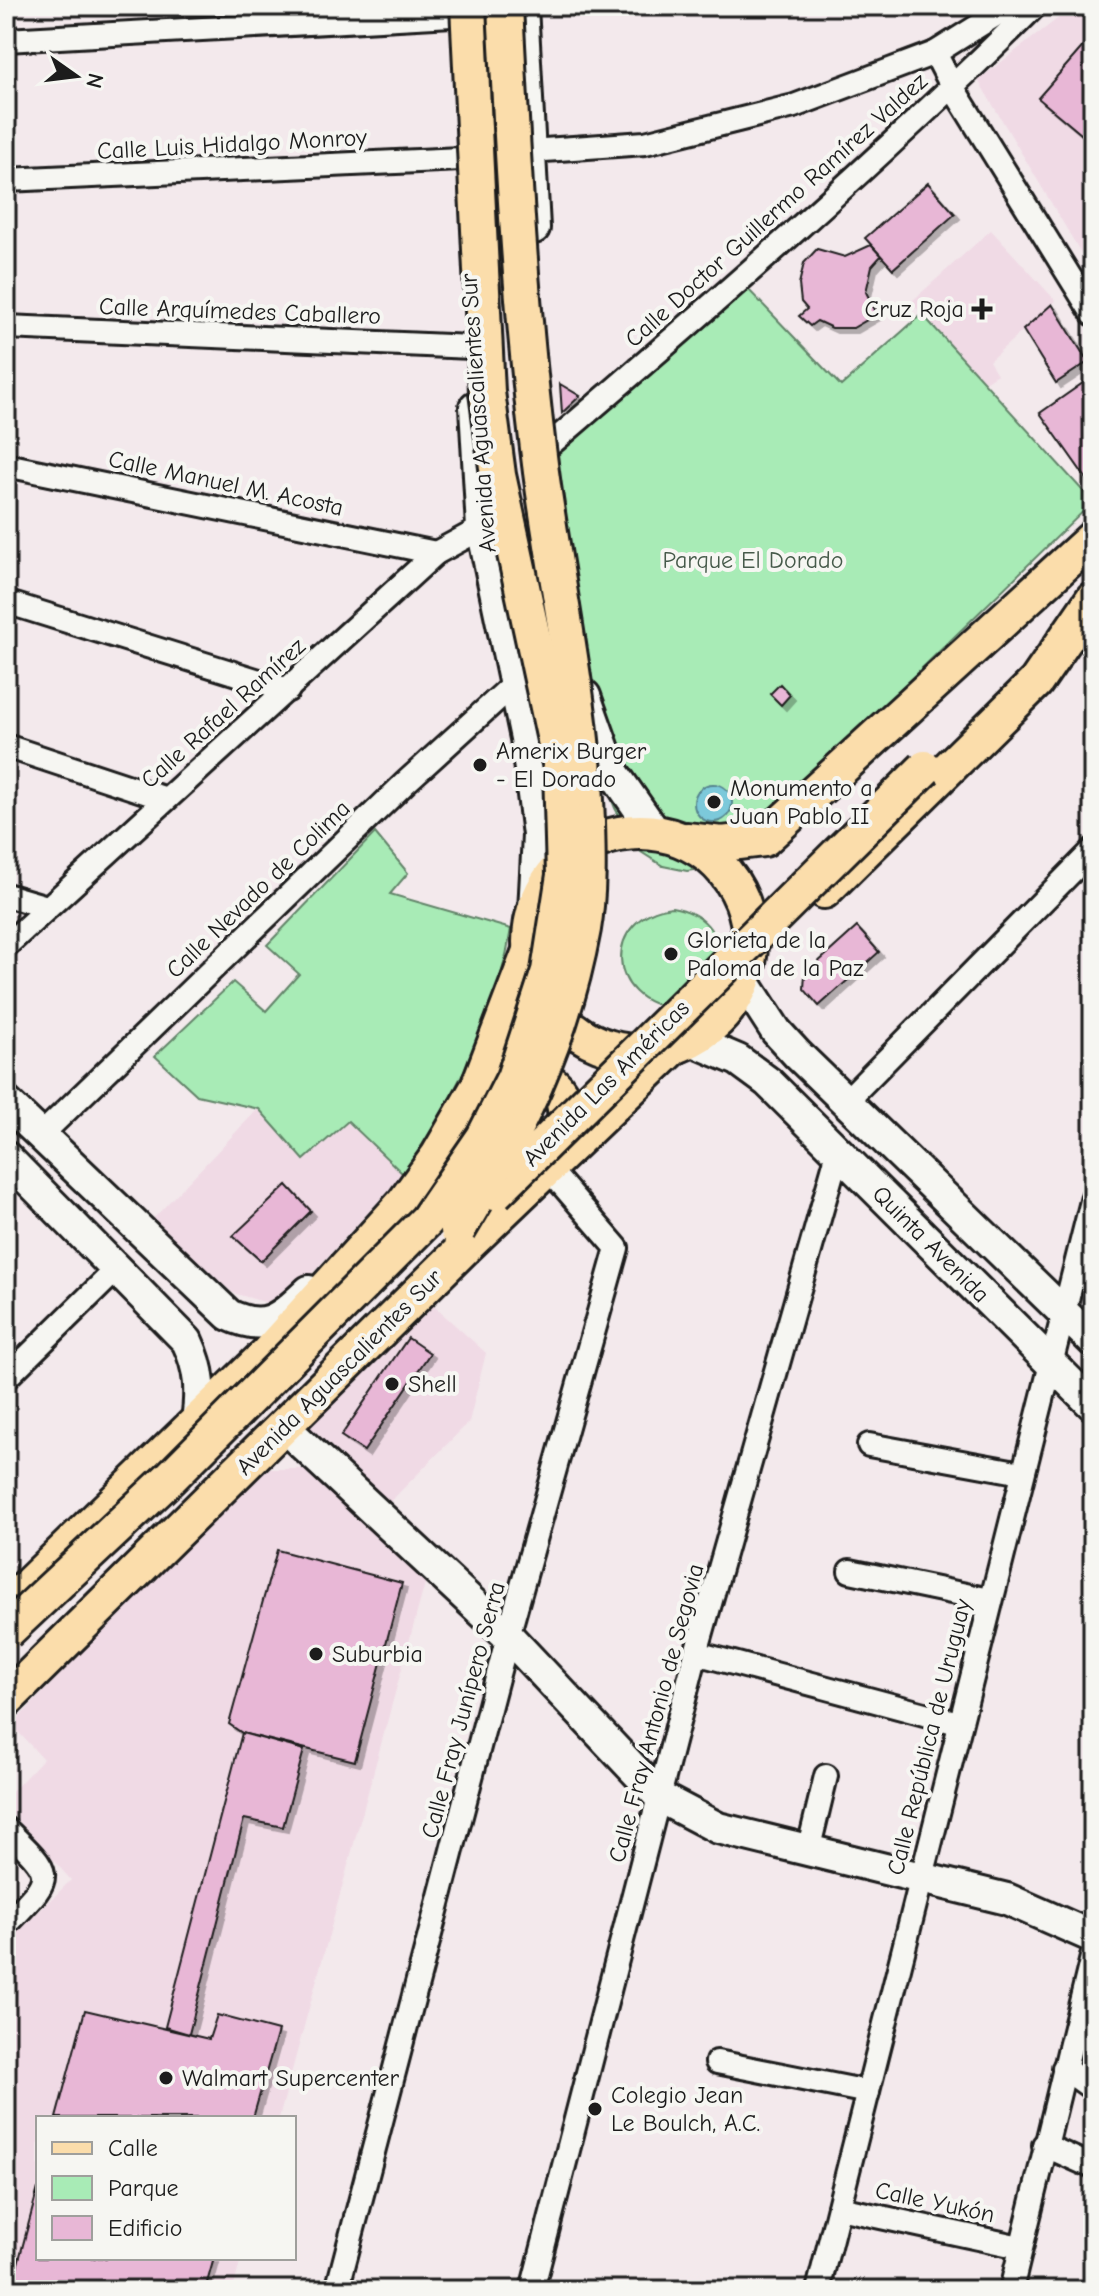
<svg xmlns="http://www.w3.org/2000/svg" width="1099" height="2296" font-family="'Comic Neue',sans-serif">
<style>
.built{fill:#f0dae5}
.green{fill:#a8ebb6;stroke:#628469;stroke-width:2}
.water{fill:#7cc9da;stroke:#56848e;stroke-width:2}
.building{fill:#e8b7d6;stroke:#1c1c1c;stroke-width:2;filter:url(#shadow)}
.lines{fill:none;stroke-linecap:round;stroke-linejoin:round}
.street-casing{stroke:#1c1c1c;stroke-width:28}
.secondary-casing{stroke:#1c1c1c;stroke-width:36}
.primary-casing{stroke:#1c1c1c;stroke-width:40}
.street{stroke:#f6f6f2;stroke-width:22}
.secondary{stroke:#f6f6f2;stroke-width:30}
.primary{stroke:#fbddab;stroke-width:34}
.primary-bridge-casing{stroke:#1c1c1c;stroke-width:40;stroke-linecap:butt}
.primary-bridge{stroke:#fbddab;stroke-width:34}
.poi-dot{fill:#1c1c1c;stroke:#f6f6f2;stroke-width:3}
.labels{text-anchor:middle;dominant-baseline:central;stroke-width:8;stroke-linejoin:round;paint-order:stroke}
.street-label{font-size:24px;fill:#1c1c1c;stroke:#f6f6f2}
.poi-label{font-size:24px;fill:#1c1c1c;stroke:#f6f6f2;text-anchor:start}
.park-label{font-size:24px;fill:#465a4a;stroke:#f6f6f2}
</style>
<defs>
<filter id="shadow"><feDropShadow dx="5" dy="5" stdDeviation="0" flood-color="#0004"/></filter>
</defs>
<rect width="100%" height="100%" fill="#f3e9ec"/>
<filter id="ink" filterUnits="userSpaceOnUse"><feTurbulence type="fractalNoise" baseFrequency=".0125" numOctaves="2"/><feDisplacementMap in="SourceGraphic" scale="16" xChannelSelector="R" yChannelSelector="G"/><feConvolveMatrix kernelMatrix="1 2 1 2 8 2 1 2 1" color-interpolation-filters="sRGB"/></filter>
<g filter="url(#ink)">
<g class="built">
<path d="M1074 6H1093V273L978 80Z"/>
<path d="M991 230 1056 301 989 361 997 374 983 383 911 302Z"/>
<path d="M258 1109 304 1160 348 1121 403 1174 288 1300 271 1304 233 1293 151 1221Z"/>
<path d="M425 1298 486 1353 469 1422 386 1506 302 1430Z"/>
<path d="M255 1469H306L427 1576 279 2118H38V2258H241L233 2290H6V1944L71 1880 6 1807V1798L43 1759 12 1725Z"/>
</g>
<g class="green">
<path d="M746 287 841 386 922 314 1093 502 718 866 687 871 663 866 638 850 615 808 583 728 548 460Z"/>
<path d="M375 833 408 873 390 894 511 929C497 1018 453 1101 403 1174L348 1121 304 1160 259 1109 197 1095 155 1056 233 982 266 1011 299 974 267 945Z"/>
<path d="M672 907C704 913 719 931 721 964L676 1008C605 1004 602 916 672 907Z"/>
</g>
<circle class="water" cx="713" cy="803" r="19"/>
<g class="building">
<path d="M1093 35V144L1038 98Z"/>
<path d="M928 183 955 214 893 269 865 238Z"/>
<path d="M871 245 881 256 872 266 866 292 877 314 853 328H832L817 321 810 326 799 316 807 309 801 302 799 284 804 263 817 249 845 257Z"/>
<path d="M1052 304 1088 362 1056 383 1023 330Z"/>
<path d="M1093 376V488L1040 413Z"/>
<path d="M560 384 580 396 562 413Z"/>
<path d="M780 684 790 695 781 705 770 694Z"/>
<path d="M857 927 879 952 819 1006 804 989 805 974Z"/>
<path d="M287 1185 311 1211 261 1261 233 1236Z"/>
<path d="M1093 1251V1287H1084Z"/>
<path d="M408 1338 430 1353 364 1451 341 1436Z"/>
<path d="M277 1550 402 1583 355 1761 242 1733 229 1724Z"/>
<path d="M242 1733 304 1750 283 1827 244 1819 189 2034 165 2027Z"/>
<path d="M85 2010 209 2039 217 2015 278 2031 253 2118H56Z"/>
<path d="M38 2188V2258H214L205 2290H11Z"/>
</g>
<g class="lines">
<g class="street-casing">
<g id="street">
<path d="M6 40 452 15"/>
<path d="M935 53 953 88 1093 314"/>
<path d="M530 151 645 143 794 106 935 53 1010 6"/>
<path d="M6 180 461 159"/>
<path d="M6 327 472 347"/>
<path d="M546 448C713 305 879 161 1035 6"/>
<path d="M6 465 436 553"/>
<path d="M6 602 288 690"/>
<path d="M6 746 166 799"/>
<path d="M6 895 47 907"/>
<path d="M6 946 436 553 482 528"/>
<path d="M846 1101 1093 850"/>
<path d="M41 1135 405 783 514 684"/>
<path d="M6 1378 118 1268"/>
<path d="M869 1445 1022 1473"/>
<path d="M850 1571 990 1600"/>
<path d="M696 1653 958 1723"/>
<path d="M6 1829C57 1878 54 1875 6 1925"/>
<path d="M808 1851 826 1776"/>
<path d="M717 2062 868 2092"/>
<path d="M1064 2068 1093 2089"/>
<path d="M1044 2145 1093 2167"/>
<path d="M839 2208 1020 2247"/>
<path d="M337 2290 508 1636 617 1248 547 1167"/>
<path d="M532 2290 696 1653 838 1152"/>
<path d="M818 2290 1093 1197"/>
<path d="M1011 2290 1093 1953"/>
</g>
</g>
<g class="secondary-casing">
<g id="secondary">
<path d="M522 6 534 228"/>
<path d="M475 407 482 528 526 738 538 835 534 911"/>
<path d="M585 696 611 769 655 832"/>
<path d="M743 980 776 1031 797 1054 1093 1341"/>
<path d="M691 1040 738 1060 768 1082 1093 1405"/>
<path d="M6 1102 229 1315C267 1333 281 1317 309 1291"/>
<path d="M6 1157 187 1341C201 1371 201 1391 197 1422"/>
<path d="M284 1427 508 1636 661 1798 718 1828 1007 1899 1093 1937"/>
</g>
</g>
<g class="primary-casing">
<g id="primary">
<circle cx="640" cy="942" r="110"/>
<path d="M687 840 722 844 764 839 1093 538"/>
<path d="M824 891 1036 682 1093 599"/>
<path d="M511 1072C560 1070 576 1104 558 1146"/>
<path d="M6 1607 267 1354 404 1203 438 1156 478 1087 530 951"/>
<path d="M6 1700 464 1248 675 1046"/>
</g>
</g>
<use href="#street" class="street"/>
<use href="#secondary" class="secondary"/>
<use href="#primary" class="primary"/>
<g class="primary-bridge-casing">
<g id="primary-bridge">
<path d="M495 1193 925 768"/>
<path d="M458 1230C517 1132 562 1044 583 929 589 894 588 858 587 822 583 705 557 589 541 472 521 317 513 162 505 6"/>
<path d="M6 1632 170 1478 427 1220 484 1137 514 1078 549 971 564 875 561 768 498 475 487 392 468 6"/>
</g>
</g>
<use href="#primary-bridge" class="primary-bridge"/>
</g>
</g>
<g class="poi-dot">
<path d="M978 297h8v8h8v8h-8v8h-8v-8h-8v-8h8z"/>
<circle cx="480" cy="765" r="8"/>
<circle cx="714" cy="802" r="8"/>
<circle cx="671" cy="954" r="8"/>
<circle cx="392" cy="1384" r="8"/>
<circle cx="316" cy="1654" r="8"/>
<circle cx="166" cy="2078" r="8"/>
<circle cx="595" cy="2109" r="8"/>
</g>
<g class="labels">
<g class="street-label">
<text transform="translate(232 144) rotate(-3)">Calle Luis Hidalgo Monroy</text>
<text transform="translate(776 210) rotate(-42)">Calle Doctor Guillermo Ramírez Valdez</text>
<text transform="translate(240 311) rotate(2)">Calle Arquímedes Caballero</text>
<text transform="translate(478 413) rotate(-94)">Avenida Aguascalientes Sur</text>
<text transform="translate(226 483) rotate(12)">Calle Manuel M. Acosta</text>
<text transform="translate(223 713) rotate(-42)">Calle Rafael Ramírez</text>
<text transform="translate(258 889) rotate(-44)">Calle Nevado de Colima</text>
<text transform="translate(606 1083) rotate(-45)">Avenida Las Américas</text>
<text transform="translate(931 1244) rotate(45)">Quinta Avenida</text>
<text transform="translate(339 1372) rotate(-45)">Avenida Aguascalientes Sur</text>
<text transform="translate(463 1710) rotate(-75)">Calle Fray Junípero Serra</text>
<text transform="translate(656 1713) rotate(-75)">Calle Fray Antonio de Segovia</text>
<text transform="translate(929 1737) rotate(-76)">Calle República de Uruguay</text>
<text transform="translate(935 2202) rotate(12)">Calle Yukón</text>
</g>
<g class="poi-label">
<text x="964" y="309" text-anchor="end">Cruz Roja</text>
<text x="496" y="751">Amerix Burger<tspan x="496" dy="28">- El Dorado</tspan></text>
<text x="730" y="788">Monumento a<tspan x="730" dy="28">Juan Pablo II</tspan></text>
<text x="687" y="940">Glorieta de la<tspan x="687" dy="28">Paloma de la Paz</tspan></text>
<text x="408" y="1384">Shell</text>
<text x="332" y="1654">Suburbia</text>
<text x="182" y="2078">Walmart Supercenter</text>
<text x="611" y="2095">Colegio Jean<tspan x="611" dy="28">Le Boulch, A.C.</tspan></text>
</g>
<g class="park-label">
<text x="753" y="560">Parque El Dorado</text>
</g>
</g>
<rect width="1099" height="2296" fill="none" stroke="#f6f6f2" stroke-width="32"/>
<rect x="16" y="16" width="1067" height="2264" fill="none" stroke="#1c1c1c" stroke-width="3" filter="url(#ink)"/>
<rect x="36" y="2116" width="260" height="144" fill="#f6f6f2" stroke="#9f9f9c" stroke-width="2"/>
<rect x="52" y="2142" width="40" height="12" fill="#fbddab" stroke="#9f9f9c" stroke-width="2"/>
<text x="108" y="2156" font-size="24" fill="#1c1c1c">Calle</text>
<rect x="52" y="2176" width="40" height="24" fill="#a8ebb6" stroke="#9f9f9c" stroke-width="2"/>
<text x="108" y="2196" font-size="24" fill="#1c1c1c">Parque</text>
<rect x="52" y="2216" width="40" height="24" fill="#e8b7d6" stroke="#9f9f9c" stroke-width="2"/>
<text x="108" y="2236" font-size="24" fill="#1c1c1c">Edificio</text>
<g transform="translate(76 76) rotate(104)" stroke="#f6f6f2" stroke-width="6" paint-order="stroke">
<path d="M0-6L14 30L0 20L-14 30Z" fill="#1c1c1c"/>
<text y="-12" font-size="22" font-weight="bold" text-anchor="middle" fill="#1c1c1c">N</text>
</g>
</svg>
